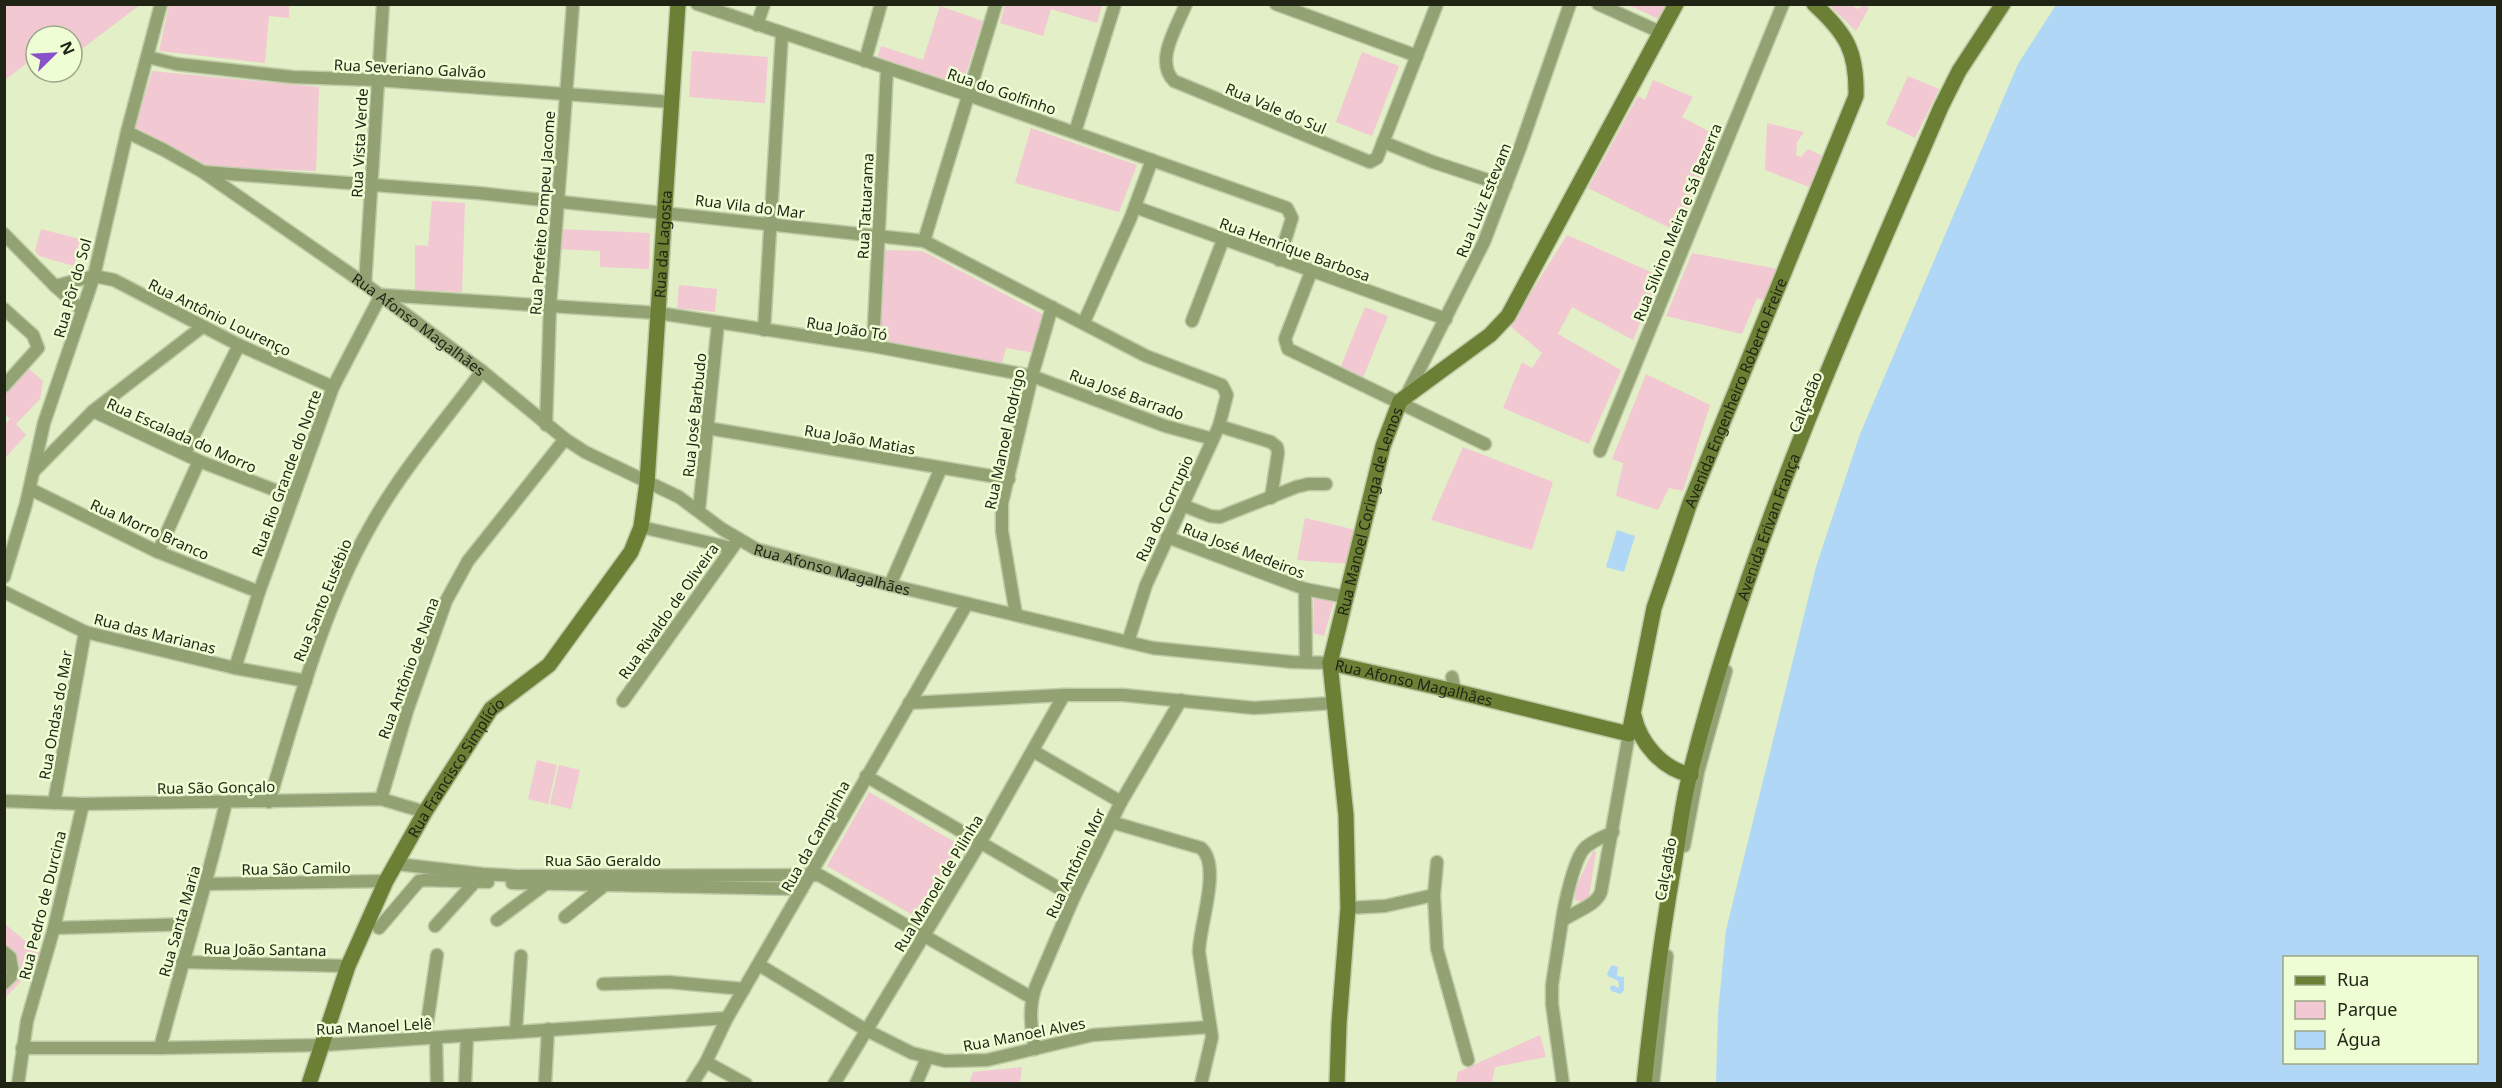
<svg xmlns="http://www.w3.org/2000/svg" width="2502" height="1088" font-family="'Noto Sans',sans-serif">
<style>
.green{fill:#f2c8d2}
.water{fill:#b0d7f6;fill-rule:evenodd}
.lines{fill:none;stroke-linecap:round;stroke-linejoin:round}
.street-casing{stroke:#bfcaa7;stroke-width:15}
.secondary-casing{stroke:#bfcaa7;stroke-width:18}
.street{stroke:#93a273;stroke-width:12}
.secondary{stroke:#6b7f35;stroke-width:15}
.labels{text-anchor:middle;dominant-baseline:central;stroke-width:5;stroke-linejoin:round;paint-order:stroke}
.street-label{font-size:15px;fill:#1f2415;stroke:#effdd4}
</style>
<rect width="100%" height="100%" fill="#e2efc7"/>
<g class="green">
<path d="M4 5 5 4 140 5 79 51 72 43V36H36V56L5 80Z"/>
<path d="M169 5V4L289 5V18L269 16 265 63 159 51Z"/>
<path d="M1005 5V4L1102 5 1097 23 1051 9 1043 36 1000 23Z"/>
<path d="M1628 5H1667L1659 19Z"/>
<path d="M1829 5H1850L1858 9 1864 5 1869 8 1856 31Z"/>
<path d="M940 6 983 21 961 89 876 61 881 46 923 60Z"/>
<path d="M692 51 768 57 765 103 689 97Z"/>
<path d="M1362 52 1399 66 1372 136 1336 122Z"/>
<path d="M152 71 319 87 316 171 210 167 135 127Z"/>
<path d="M1908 76 1939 89 1915 138 1886 124Z"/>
<path d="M1653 80 1693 97 1682 117 1719 137 1678 232 1588 188 1638 96 1645 100Z"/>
<path d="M1767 123 1804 132 1797 142 1796 155 1801 157 1808 149 1822 156 1809 187 1765 170Z"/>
<path d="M1031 128 1137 165 1119 212 1015 183Z"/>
<path d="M432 201 465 203 462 292 415 290V245L428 246Z"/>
<path d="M41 229 80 239 74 266 39 256 35 251Z"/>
<path d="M558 229 650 233 649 269 600 267V251L557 249Z"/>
<path d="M1567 235 1660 276 1633 340 1572 307 1558 334 1621 370 1589 444 1503 408 1522 362 1532 368 1542 353 1510 326Z"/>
<path d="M884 250 923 251 1044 315 1036 353 1006 348 1001 368 878 343Z"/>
<path d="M1692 253 1778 269 1764 300 1757 298 1742 334 1666 316Z"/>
<path d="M679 285 717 289 715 312 677 308Z"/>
<path d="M1365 307 1388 316 1362 380 1339 371Z"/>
<path d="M28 368 43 381 40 399 16 424 26 435 5 458V425L10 419 5 414V394Z"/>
<path d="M1646 374 1710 405 1683 491 1669 488 1658 510 1616 496 1623 463 1612 459Z"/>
<path d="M1463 447 1553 482 1532 550 1431 520Z"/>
<path d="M1305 518 1356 530 1349 564 1297 560Z"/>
<path d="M1314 597 1334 601 1324 636 1313 633Z"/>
<path d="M537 760 557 765 548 804 528 799Z"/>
<path d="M559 765 580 770 571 809 550 804Z"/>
<path d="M869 792 960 845 918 918 827 866Z"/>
<path d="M1593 851H1596L1589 897 1585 903 1575 900 1574 892Z"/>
<path d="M5 924 44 957 5 998Z"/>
<path d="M1540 1035 1546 1057 1495 1067 1492 1083H1456L1458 1072Z"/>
<path d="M1022 1067 1020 1083H969L973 1072Z"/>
</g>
<g class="water">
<path d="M2056 5H2497V1083H1716L1718 1013 1726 930 1816 567 1860 434 2018 64ZM2284 958H2476V1062H2284Z"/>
<path d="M1617 530 1635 536 1624 572 1606 567Z"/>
<path d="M1612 965 1618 967 1617 976 1624 977V990L1621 994 1611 991 1610 987 1613 985 1618 988 1619 985 1618 981 1608 976 1607 973Z"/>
</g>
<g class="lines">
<g class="street-casing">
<g id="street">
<path d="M697 4 968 95 1287 208 1292 218 1279 260"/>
<path d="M1186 4C1177 27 1154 61 1174 81L1370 162 1377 158 1437 4"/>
<path d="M1276 4 1417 56"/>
<path d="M1598 4 1660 32"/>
<path d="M757 25 764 4"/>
<path d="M148 57 176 64 293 77 377 80 672 102"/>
<path d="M865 61 881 4"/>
<path id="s1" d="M127 132 164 150 203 172 365 284 482 371 565 439 585 452 679 497 722 529 756 549 890 585 1153 648 1292 662 1330 663"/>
<path d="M1075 132 1115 4"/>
<path d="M1383 142 1433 162 1506 186"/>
<path d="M204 172 478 193 924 241 1146 356 1222 385 1227 395 1219 426 1146 585 1128 642"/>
<path d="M1135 207 1446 319"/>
<path d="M4 234 55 286 82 310"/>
<path d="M924 241 996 4"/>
<path d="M1311 272 1285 339 1288 349 1485 444"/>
<path d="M365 284 383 4"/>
<path d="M55 286 94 276 114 280 239 345 333 387"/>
<path d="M382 295 658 313 873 346 1032 376 1165 426 1213 439"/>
<path d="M4 309 33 335 38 348 4 386"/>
<path d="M1192 321 1223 240"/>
<path d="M1084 322 1131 217 1152 160"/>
<path d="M764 330 782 33"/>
<path d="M873 346 887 68"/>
<path d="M1407 394 1484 242 1520 148 1570 4"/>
<path d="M93 411 199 461 293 497"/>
<path d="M546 425 550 306 573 4"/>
<path d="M1219 426 1271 442 1277 447 1278 453 1271 498"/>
<path d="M707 428 1009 479"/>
<path d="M1600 451 1783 4"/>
<path d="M185 453 239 345"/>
<path d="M34 471 93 411 202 327"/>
<path d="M30 489 158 552 259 592"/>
<path d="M1182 505 1210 516 1220 517 1296 487 1308 484H1326"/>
<path d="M699 510 718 323"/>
<path d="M641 527 732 548"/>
<path d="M1167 537 1305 589 1346 597"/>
<path d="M158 552 199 461"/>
<path d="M4 577 26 504 44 423 94 276 127 132 161 4"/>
<path d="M890 585 941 468"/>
<path d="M1305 589 1306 662"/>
<path d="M4 592 85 632 235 668 306 681"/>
<path d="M1016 615 1002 531V503L1032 376 1052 307"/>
<path d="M235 668 259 592 333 387 381 295"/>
<path d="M1452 677 1455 691"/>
<path d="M623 701 738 540"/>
<path d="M909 703 1064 695H1123L1254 708 1334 703"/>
<path d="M1033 751 1121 802"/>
<path d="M866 776 1074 897"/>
<path d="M381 799 407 711 446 601 468 561 565 439"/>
<path d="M4 801 83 804 381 799 425 812"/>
<path d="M269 802C297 709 322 611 370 527 401 471 444 422 482 371"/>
<path d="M54 803 85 632"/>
<path d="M1111 822 1201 848C1222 866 1199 926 1199 952L1212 1037 1201 1084"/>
<path d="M1684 846 1698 772 1726 671"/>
<path d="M1437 862 1434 895 1437 949 1468 1060"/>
<path d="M397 864 483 874 517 876 819 875 1032 998"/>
<path d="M512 883 802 889"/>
<path d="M207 884 386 881"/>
<path d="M1348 908 1385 906 1434 895"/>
<path d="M565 917 605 885"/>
<path d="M497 920 544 885"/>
<path d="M1562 921C1564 905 1574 860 1584 849 1591 841 1604 837 1613 832"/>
<path d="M435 926 475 882"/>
<path d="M54 928 193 924"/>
<path d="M379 928 419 881 425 880 488 882"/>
<path d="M4 952 10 957 13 974 4 983"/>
<path d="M182 962 348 966"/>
<path d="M759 965 866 1030 912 1053 945 1061 987 1060 1093 1035 1210 1027"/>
<path d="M603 984 668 982 744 989"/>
<path d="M516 1030 521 956"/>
<path d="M425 1038 437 955"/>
<path d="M436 1038 437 1084"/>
<path d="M22 1048H160L323 1045 727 1018"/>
<path d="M160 1048C181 966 207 885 226 802"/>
<path d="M1035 1049C1031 1027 1028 1008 1036 986L1074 897 1121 802 1181 700"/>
<path d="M706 1062 746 1084"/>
<path d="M18 1084 27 1021 54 928 83 804"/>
<path d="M465 1084 467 1036"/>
<path d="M545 1084 548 1029"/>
<path d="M692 1084 706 1062 727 1018 967 604"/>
<path d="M834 1084 980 843 1064 695"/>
<path d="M916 1084 927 1058"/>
<path d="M1563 1084 1552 1004V985L1562 921C1575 911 1596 906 1601 892L1629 734"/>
<path d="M1653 1084 1667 956"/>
</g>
</g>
<g class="secondary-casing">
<g id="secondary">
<path id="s2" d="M1330 663 1450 690 1629 734 1654 608 1690 503 1856 96C1857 52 1847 34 1814 4"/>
<path d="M1634 716C1640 743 1662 769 1691 775"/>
<path id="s3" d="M309 1084 348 966 386 881 425 812 491 709 549 665 631 552 641 527 647 483 678 4"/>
<path id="s4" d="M1337 1084 1339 1024 1348 908 1346 815 1330 663 1383 446 1400 401 1490 335 1508 316 1676 4"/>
<path id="s5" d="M1644 1084C1652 1008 1662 933 1675 859 1679 833 1682 807 1688 782 1745 548 1846 328 1941 107L1959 71 2003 4"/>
</g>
</g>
<use href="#street" class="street"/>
<use href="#secondary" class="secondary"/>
</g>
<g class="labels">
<g class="street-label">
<text transform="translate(410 68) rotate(3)">Rua Severiano Galvão</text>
<text transform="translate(1002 91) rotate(19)">Rua do Golfinho</text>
<text transform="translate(1276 108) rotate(23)">Rua Vale do Sul</text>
<text transform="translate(359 143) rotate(-87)">Rua Vista Verde</text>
<text transform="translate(1483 200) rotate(-68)">Rua Luiz Estevam</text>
<text transform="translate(750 206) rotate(7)">Rua Vila do Mar</text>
<text transform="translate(865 206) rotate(-87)">Rua Tatuarama</text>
<text transform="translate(542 213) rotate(-86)">Rua Prefeito Pompeu Jacome</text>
<text transform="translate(1677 222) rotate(-68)">Rua Silvino Meira e Sá Bezerra</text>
<text stroke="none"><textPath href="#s3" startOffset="942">Rua da Lagosta</textPath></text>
<text transform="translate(1295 249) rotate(20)">Rua Henrique Barbosa</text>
<text transform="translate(72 288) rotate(-74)">Rua Pôr do Sol</text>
<text transform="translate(220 317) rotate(26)">Rua Antônio Lourenço</text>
<text stroke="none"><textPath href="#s1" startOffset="350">Rua Afonso Magalhães</textPath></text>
<text transform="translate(847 328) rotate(9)">Rua João Tó</text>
<text stroke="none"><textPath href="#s2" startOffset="666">Avenida Engenheiro Roberto Freire</textPath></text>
<text transform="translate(1127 394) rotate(20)">Rua José Barrado</text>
<text transform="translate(1805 402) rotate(-68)">Calçadão</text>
<text transform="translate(694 415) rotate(-84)">Rua José Barbudo</text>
<text transform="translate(182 435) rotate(24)">Rua Escalada do Morro</text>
<text transform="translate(860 439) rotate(10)">Rua João Matias</text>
<text transform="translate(1004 439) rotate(-78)">Rua Manoel Rodrigo</text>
<text transform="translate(286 473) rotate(-70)">Rua Rio Grande do Norte</text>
<text transform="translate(1164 508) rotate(-65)">Rua do Corrupio</text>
<text stroke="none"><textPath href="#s4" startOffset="579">Rua Manoel Coringa de Lemos</textPath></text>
<text stroke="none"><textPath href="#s5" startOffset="573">Avenida Erivan França</textPath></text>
<text transform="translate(150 529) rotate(24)">Rua Morro Branco</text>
<text transform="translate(1244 550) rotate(21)">Rua José Medeiros</text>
<text stroke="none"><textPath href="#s1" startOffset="836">Rua Afonso Magalhães</textPath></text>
<text transform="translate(322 600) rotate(-68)">Rua Santo Eusébio</text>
<text transform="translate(668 611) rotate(-55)">Rua Rivaldo de Oliveira</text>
<text transform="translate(155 633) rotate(14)">Rua das Marianas</text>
<text transform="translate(408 668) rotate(-70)">Rua Antônio de Nana</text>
<text stroke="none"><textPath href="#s2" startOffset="86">Rua Afonso Magalhães</textPath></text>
<text transform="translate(55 715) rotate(-80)">Rua Ondas do Mar</text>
<text stroke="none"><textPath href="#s3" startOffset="351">Rua Francisco Simplício</textPath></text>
<text transform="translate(216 787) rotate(-1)">Rua São Gonçalo</text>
<text transform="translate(815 836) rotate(-61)">Rua da Campinha</text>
<text x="603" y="860">Rua São Geraldo</text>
<text transform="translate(1075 863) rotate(-65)">Rua Antônio Mor</text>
<text transform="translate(296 868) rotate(-1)">Rua São Camilo</text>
<text transform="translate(1665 869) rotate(-80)">Calçadão</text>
<text transform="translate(938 883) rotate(-59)">Rua Manoel de Pilinha</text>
<text transform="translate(42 905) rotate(-76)">Rua Pedro de Durcina</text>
<text transform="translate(179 921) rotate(-74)">Rua Santa Maria</text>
<text transform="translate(265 949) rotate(1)">Rua João Santana</text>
<text transform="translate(374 1026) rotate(-3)">Rua Manoel Lelê</text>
<text transform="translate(1024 1034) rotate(-11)">Rua Manoel Alves</text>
</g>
</g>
<rect width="2502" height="1088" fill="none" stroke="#1f2415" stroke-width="12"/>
<rect x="2283" y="956" width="195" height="108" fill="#effdd4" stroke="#9ca688" stroke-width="1.5"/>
<rect x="2295" y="976" width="30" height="9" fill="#6b7f35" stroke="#9ca688" stroke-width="1.5"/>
<text x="2337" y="986" font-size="18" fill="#1f2415">Rua</text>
<rect x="2295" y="1001" width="30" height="18" fill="#f2c8d2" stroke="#9ca688" stroke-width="1.5"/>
<text x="2337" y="1016" font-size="18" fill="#1f2415">Parque</text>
<rect x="2295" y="1031" width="30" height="18" fill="#b0d7f6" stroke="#9ca688" stroke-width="1.5"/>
<text x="2337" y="1046" font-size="18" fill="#1f2415">Água</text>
<g transform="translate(54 54) rotate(66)"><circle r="28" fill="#effdd4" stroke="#9ca688" stroke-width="1.5"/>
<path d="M0-4.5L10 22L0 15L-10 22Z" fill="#8951c9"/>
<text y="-9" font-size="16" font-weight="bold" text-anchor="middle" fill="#1f2415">N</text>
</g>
</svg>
